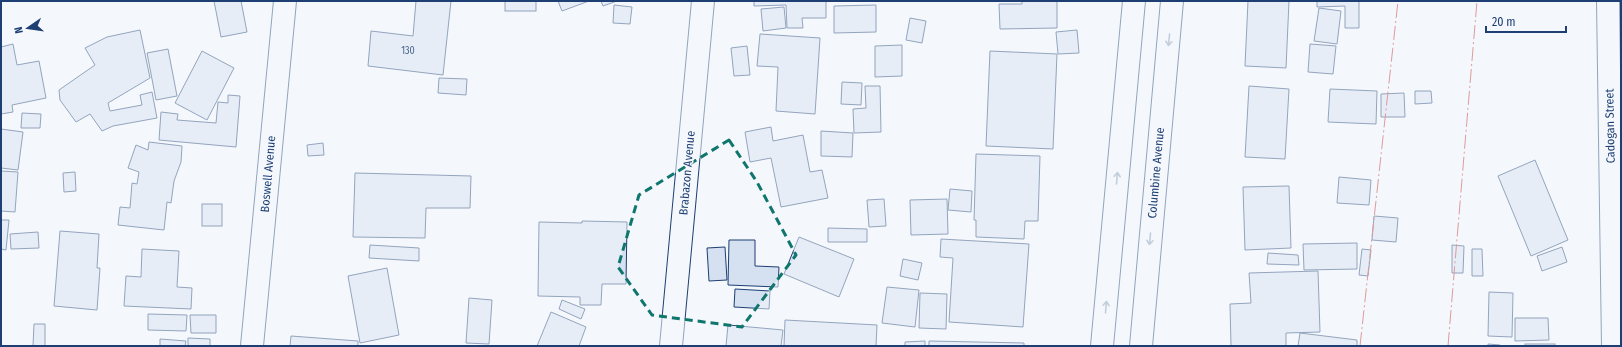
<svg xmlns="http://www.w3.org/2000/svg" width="1622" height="347" font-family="'Fira Sans Condensed',sans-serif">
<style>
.building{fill:#d5e0f0;stroke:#1d3f73}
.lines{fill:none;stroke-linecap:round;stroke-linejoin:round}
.minor-casing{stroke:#1d3f73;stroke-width:24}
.secondary-casing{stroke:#1d3f73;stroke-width:24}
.minor{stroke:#f4f7fb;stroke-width:22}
.secondary{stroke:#f4f7fb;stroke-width:22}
.power{stroke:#c62828;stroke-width:1;stroke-dasharray:14 3 2 3;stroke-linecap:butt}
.oneway{stroke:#889bb7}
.marked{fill:none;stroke:#0f766e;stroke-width:3;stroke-dasharray:8 5;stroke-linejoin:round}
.labels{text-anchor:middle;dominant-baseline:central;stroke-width:3;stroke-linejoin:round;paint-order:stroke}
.number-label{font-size:10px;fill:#4b6792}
.street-label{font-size:12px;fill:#1d3f73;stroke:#f4f7fb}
</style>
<rect width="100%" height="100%" fill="#f4f7fb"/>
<g class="building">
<path d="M214 1H241L247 32 221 37Z"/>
<path d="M416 1H451L443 75 368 66 371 31 413 36Z"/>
<rect x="505" y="1" width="31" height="10"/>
<path d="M558 1H589L562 11Z"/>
<path d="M601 1H617L603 6Z"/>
<path d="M754 1H826V18H802L803 28H787L786 5 754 6Z"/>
<path d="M1022 1H1057V28L1000 29 999 4H1022Z"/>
<path d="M1248 1H1289L1286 68 1245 66Z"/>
<path d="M1317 1H1359V28H1345V6L1317 7Z"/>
<path d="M614 5 632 7 630 24 613 23Z"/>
<path d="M876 5V32L834 33V6Z"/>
<path d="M784 7 786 28 763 31 761 9Z"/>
<path d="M1319 8 1341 11 1337 44 1314 41Z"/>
<path d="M910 18 926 21 922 43 906 40Z"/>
<path d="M140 30 150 78 108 103 110 111 142 105 140 95 152 92 157 118 113 126 102 131 90 114 76 122 60 100 59 90 95 65 85 48 107 37Z"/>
<path d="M1077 30 1079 53 1058 54 1056 32Z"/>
<path d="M760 34 820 38 815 114 776 111 778 67 757 66Z"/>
<path d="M13 44 17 65 39 61 46 98 12 105 13 112 1 114V47Z"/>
<path d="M1310 44 1336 46 1333 74 1308 72Z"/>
<path d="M902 45V76L875 77V46Z"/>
<path d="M747 46 750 75 734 76 731 48Z"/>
<path d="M168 49 177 96 156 100 147 53Z"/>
<path d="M202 51 234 68 207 120 175 103Z"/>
<path d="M990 51 1057 54 1053 149 986 146Z"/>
<path d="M439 78 467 79 466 95 438 93Z"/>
<path d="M842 82 862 83 861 105 841 104Z"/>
<path d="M865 86H880L881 132 854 133 853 109 866 108Z"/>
<path d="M1249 86 1289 89 1285 159 1245 157Z"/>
<path d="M1330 89 1377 91 1376 124 1328 122Z"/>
<path d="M1415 91H1431L1432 103 1415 104Z"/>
<path d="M1404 93 1405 117H1381V94Z"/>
<path d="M228 95 240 96 236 147 159 140 161 112 178 114 177 120 216 123 218 102 228 103Z"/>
<path d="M22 113 41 114 40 128H21Z"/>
<path d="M771 127 773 141 803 135 810 172 822 170 828 198 781 207 771 158 750 162 745 132Z"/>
<path d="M1 129 23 132 18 170 1 168Z"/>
<path d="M821 131 853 133 852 157 821 156Z"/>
<path d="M149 142 182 146 181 162 174 181 171 203 167 202 164 230 118 225 120 207 130 208 132 183 137 184 139 172 128 168 136 145 148 150Z"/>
<path d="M323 143 324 155 308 156 307 145Z"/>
<path d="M976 154 1040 156 1038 221H1025L1024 239 976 237V220H974Z"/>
<path d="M1535 160 1568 240 1531 256 1498 176Z"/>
<path d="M1 171 18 172 15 212 1 211Z"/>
<path d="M75 172 76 191 64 192 63 173Z"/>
<path d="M355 173 471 176 470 208H426L425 238 353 237Z"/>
<path d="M1339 177 1371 180 1369 205 1337 203Z"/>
<path d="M1289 186 1291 248 1245 250 1243 187Z"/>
<path d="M950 189 972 191 971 212 948 210Z"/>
<path d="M884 199 886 226 869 227 867 200Z"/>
<path d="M947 199 948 234 911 235 910 200Z"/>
<rect x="202" y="204" width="20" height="22"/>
<path d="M1374 216 1398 218 1396 242 1372 240Z"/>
<path d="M1 220H9L6 250 1 249Z"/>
<path d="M582 221 627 222 626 284H602L601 305H580V297L538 296 539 222 582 223Z"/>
<path d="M828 228 867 229V242H828Z"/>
<path d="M60 231 99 234 97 268H100L97 310 54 306Z"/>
<path d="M38 232 39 248 11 249 10 234Z"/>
<path d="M799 237 854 259 839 297 784 274Z"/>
<path d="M941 239 1029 244 1023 327 949 322 953 258 940 257Z"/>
<path d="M729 240H755V266L779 267 778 287 728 285Z"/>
<path d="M1357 243V269L1304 270 1303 244Z"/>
<path d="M370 245 419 248V261L369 258Z"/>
<path d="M1452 245 1464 246 1463 273H1452Z"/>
<path d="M725 247 727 280 709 281 707 248Z"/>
<path d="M1562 247 1567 262 1542 271 1537 256Z"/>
<path d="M142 249 179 251 177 287 192 288 191 309 124 306 126 276 141 277Z"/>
<path d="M1362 249 1371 250 1368 276 1359 275Z"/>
<path d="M1472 249H1482L1483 276H1472Z"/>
<path d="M1268 253 1298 255 1299 265 1267 264Z"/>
<path d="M903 259 922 263 918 280 900 276Z"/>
<path d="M387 268 399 335 360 343 348 276Z"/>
<path d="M1318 271 1320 332 1286 333V346H1231L1230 304 1251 303 1249 273Z"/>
<path d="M887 287 919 290 915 327 882 323Z"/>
<path d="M735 289 770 291 769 309 734 307Z"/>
<path d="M1489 292 1513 293 1512 337 1488 336Z"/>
<path d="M920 293 947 294 946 329 919 328Z"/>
<path d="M469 298 492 300 489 344 466 343Z"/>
<path d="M562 300 585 309 581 319 559 309Z"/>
<path d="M551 312 586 327 579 346H537Z"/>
<path d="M148 314 187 315 186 331 148 330Z"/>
<path d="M190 315H216V333H191Z"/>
<path d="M1515 318H1548L1549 340 1515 341Z"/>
<path d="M785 320 877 325 876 346H784Z"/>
<path d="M34 324H45V346H33Z"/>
<path d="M728 325 783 330 781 346H726Z"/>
<path d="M1300 333 1357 340V346H1298Z"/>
<path d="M291 336 358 341V346H290Z"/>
<path d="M188 338 210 339V346H188Z"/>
<path d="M160 339 186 341 185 346H160Z"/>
<path d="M925 341V346H905V342Z"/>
<path d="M929 341 1024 343V346H929Z"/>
<path d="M1488 344 1500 345V346H1488Z"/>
<rect x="1525" y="344" width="30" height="2"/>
</g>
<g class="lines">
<g class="minor-casing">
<g id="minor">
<path d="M1608 1 1613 346"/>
<path d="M252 346 285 1"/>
<path d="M671 346 703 1"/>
</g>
</g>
<g class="secondary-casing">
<g id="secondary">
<path d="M1102 346 1134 1"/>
<path d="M1141 346 1172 1"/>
</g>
</g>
<use href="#minor" class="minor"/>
<use href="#secondary" class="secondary"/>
<g class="power">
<path d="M1360 346 1398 1"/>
<path d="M1448 346 1477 1"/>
</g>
</g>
<defs><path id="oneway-shaft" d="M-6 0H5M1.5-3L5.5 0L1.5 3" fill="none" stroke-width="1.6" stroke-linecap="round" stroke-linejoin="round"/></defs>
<g class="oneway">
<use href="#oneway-shaft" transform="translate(1169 40) rotate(95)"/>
<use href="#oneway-shaft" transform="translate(1117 178) rotate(-85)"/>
<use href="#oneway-shaft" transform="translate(1150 239) rotate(95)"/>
<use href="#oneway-shaft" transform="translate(1106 307) rotate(-85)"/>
</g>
<path d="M0 0H1622V347H0ZM729 140 757 182 796 255 742 327 652 315 618 267 639 195Z" fill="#f4f7fb" fill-opacity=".55" fill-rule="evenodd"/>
<path class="marked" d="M729 140 757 182 796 255 742 327 652 315 618 267 639 195Z"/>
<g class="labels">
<g class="number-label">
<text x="408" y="51">130</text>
</g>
<g class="street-label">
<text transform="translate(1610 126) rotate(-91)">Cadogan Street</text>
<text transform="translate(687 173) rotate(-85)">Brabazon Avenue</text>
<text transform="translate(1156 173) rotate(-85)">Columbine Avenue</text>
<text transform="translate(268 174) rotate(-85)">Boswell Avenue</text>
</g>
</g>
<rect width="1622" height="347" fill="none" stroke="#1d3f73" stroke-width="4"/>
<g transform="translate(28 28) rotate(257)" stroke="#f4f7fb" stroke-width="3" paint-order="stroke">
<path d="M0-3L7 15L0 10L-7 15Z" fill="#1d3f73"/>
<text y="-6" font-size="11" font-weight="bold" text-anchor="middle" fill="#1d3f73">N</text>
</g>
<path d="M1486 26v6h80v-6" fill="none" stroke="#1d3f73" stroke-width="2"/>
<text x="1492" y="26" font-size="12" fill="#1d3f73" stroke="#f4f7fb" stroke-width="3" paint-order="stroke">20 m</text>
</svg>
